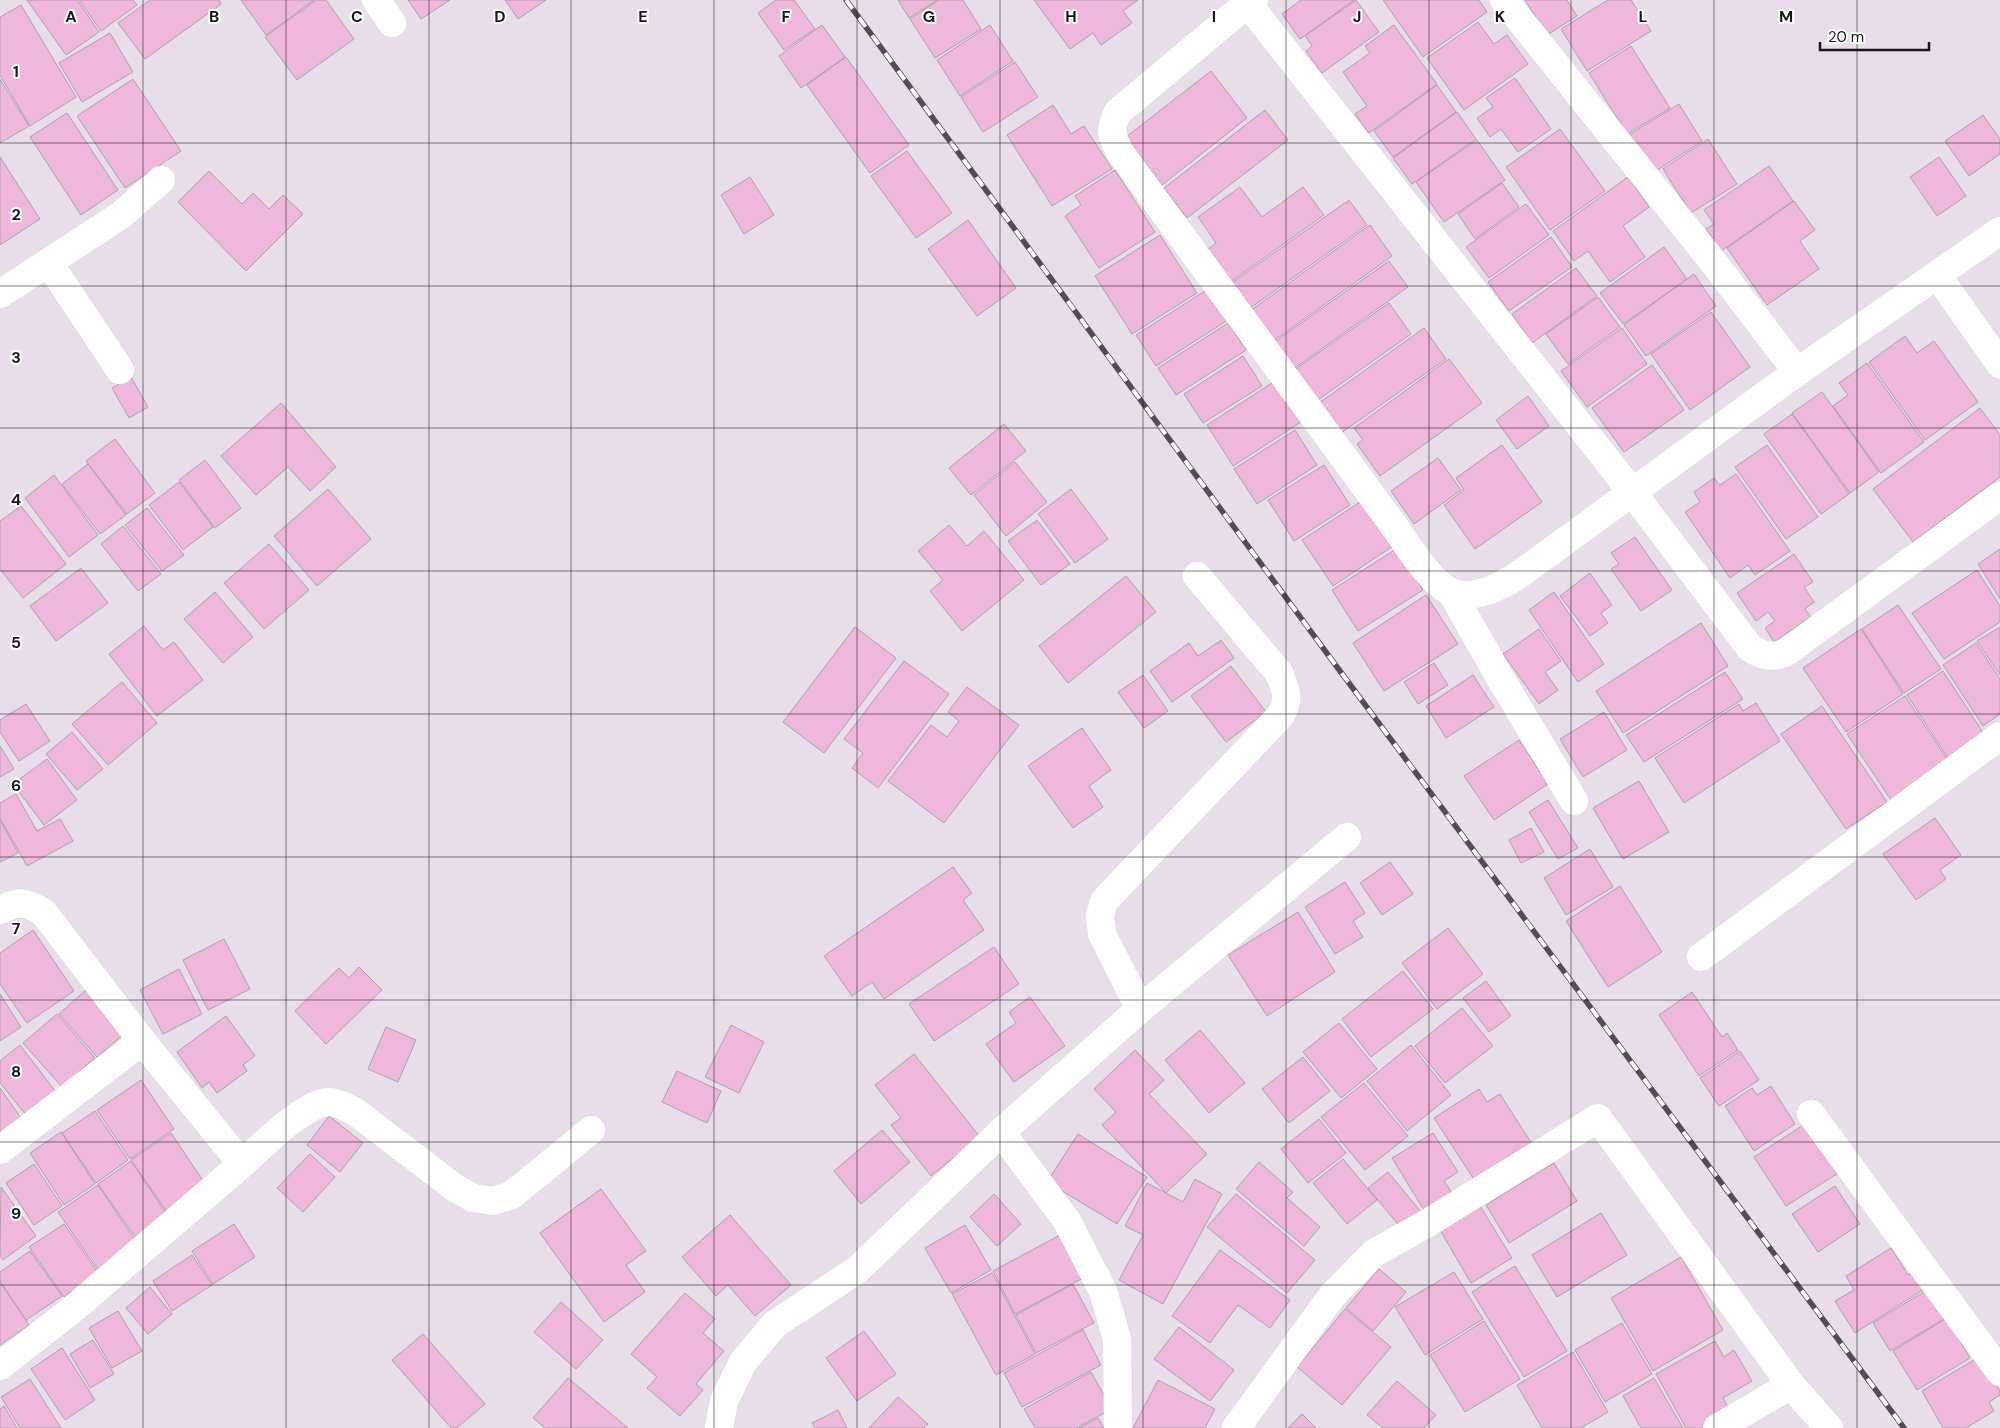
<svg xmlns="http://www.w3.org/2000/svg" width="2000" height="1428" font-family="'DM Sans',sans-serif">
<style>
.building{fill:#f0b7dd;stroke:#ada1a9}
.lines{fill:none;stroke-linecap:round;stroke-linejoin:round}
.street{stroke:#fff;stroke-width:28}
.rail-casing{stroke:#514d53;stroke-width:5.5}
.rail{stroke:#fff;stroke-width:4;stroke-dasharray:11;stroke-linecap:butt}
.grid{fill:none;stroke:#19161a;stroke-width:1;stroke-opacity:0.55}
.grid-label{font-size:16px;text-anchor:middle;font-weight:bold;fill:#19161a;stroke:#fff;stroke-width:4;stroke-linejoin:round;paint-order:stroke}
</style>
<rect width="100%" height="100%" fill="#e7deea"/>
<g class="building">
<path d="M27 0H77L99 32 66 55Z"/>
<path d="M79 0H133L137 5 101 31Z"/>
<path d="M150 0H219L221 4 145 59 118 23Z"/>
<path d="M241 0H314L266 35Z"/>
<path d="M316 0H326L354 39 297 80 265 37Z"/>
<path d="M408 0H450L421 19Z"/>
<path d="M505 0H546L518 19Z"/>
<path d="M776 0H794L815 29 784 50 758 13Z"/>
<path d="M898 0H937L909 18Z"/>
<path d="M939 0H963L981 29 935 58 910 19Z"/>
<path d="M1034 0H1138L1123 11 1132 23 1101 45 1093 33 1070 49Z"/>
<path d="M1301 0H1354L1300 39 1282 14Z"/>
<path d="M1356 0 1379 32 1322 73 1306 51 1312 46 1305 36Z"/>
<path d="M1383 0H1479L1487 12 1423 57Z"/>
<path d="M1525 0H1567L1577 16 1547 35Z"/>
<path d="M1608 0H1631L1651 31 1587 71 1561 29Z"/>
<path d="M21 5 76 97 30 126 0 75V17Z"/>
<path d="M1478 22 1494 44 1507 35 1528 64 1464 110 1427 58Z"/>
<path d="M822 25 845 57 801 88 779 56Z"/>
<path d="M990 25 1013 61 960 96 937 60Z"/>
<path d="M1394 25 1437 84 1369 133 1355 114 1367 106 1343 72 1370 53 1365 46Z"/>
<path d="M110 33 133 72 82 102 59 63Z"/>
<path d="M1631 46 1670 108 1627 134 1589 73Z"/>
<path d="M846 57 909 145 870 173 807 85Z"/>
<path d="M1015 62 1038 97 983 132 961 97Z"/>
<path d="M1211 71 1247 118 1162 185 1126 137Z"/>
<path d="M1515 78 1551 129 1518 152 1501 129 1490 137 1477 118 1493 107 1486 98Z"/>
<path d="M0 79 29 126 0 143Z"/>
<path d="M133 79 181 151 125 188 77 116Z"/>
<path d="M1437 85 1456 112 1393 157 1374 131Z"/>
<path d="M1679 104 1702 141 1653 173 1629 135Z"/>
<path d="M1053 105 1071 134 1084 126 1112 169 1052 206 1007 135Z"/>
<path d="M1265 110 1288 140 1187 218 1164 188Z"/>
<path d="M1457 112 1476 139 1412 184 1393 158Z"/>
<path d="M67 113 118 190 81 215 30 137Z"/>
<path d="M1983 115 2000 139V154L1969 176 1945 141Z"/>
<path d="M1560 129 1605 191 1550 230 1506 167Z"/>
<path d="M1708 139 1737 184 1691 213 1663 169Z"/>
<path d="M1477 140 1505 180 1444 222 1416 182Z"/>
<path d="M907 151 952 213 916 238 871 176Z"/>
<path d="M0 157 40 219 0 245Z"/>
<path d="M1939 157 1966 196 1937 216 1910 177Z"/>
<path d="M1769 166 1793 201 1721 251 1706 229 1714 224 1704 210Z"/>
<path d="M1115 170 1155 232 1099 268 1065 216 1081 205 1075 196Z"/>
<path d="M209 171 242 204 253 193 269 209 283 195 303 214 246 271 178 202Z"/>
<path d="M750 177 774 215 744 234 721 195Z"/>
<path d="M1628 177 1649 207 1623 226 1645 257 1610 282 1588 251 1574 261 1553 231Z"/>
<path d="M1502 183 1519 207 1475 239 1458 214Z"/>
<path d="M1240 187 1262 217 1303 187 1324 215 1230 282 1207 250 1216 243 1198 217Z"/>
<path d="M1349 200 1367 225 1249 309 1230 284Z"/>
<path d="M1794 201 1815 230 1800 241 1819 269 1767 305 1727 248Z"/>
<path d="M1526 204 1549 235 1489 278 1466 247Z"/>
<path d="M968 220 1016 288 977 316 928 249Z"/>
<path d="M1370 225 1392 256 1272 342 1250 311Z"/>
<path d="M1160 235 1197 293 1132 334 1095 276Z"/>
<path d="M1551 237 1572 267 1509 311 1488 282Z"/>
<path d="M1664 247 1687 279 1623 324 1600 293Z"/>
<path d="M1389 261 1408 287 1292 370 1273 343Z"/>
<path d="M1576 268 1597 296 1532 343 1512 314Z"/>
<path d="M1694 274 1716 306 1646 356 1624 325Z"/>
<path d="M1208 289 1228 320 1156 366 1136 335Z"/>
<path d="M1598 297 1620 327 1568 364 1546 334Z"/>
<path d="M1389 303 1411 334 1315 402 1293 371Z"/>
<path d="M1711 312 1750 367 1690 410 1651 354Z"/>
<path d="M1228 323 1246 350 1176 395 1158 368Z"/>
<path d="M1424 328 1446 359 1341 433 1319 403Z"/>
<path d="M1622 328 1647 364 1587 407 1561 371Z"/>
<path d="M1905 336 1917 353 1934 341 1978 402 1925 440 1869 362Z"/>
<path d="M1243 356 1262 386 1203 423 1184 394Z"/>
<path d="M1449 359 1482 403 1380 476 1357 444 1363 440 1354 428Z"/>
<path d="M1867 363 1924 442 1881 473 1833 406 1848 395 1839 383Z"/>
<path d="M1652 365 1684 410 1624 452 1592 408Z"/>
<path d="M131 377 148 407 129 418 112 388Z"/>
<path d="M1275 381 1301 422 1233 466 1207 425Z"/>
<path d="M1822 392 1879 472 1850 493 1792 413Z"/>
<path d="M1528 396 1549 426 1517 449 1496 420Z"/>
<path d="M281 403 336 467 310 491 288 467 256 495 221 456Z"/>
<path d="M1980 408 2000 435V477L1913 542 1873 489Z"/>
<path d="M1792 414 1849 494 1821 514 1764 434Z"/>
<path d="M1004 424 1026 451 971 495 949 468Z"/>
<path d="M1295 430 1317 465 1257 504 1234 469Z"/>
<path d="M115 439 155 493 127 514 86 461Z"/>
<path d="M1502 445 1542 502 1475 549 1444 505 1464 490 1456 478Z"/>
<path d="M1767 445 1818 517 1786 539 1735 467Z"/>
<path d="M1438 458 1461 490 1414 524 1391 491Z"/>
<path d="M205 460 241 508 215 528 179 480Z"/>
<path d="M1015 462 1047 502 1006 536 974 495Z"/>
<path d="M88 464 126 515 100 534 62 484Z"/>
<path d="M1324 465 1350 505 1294 541 1268 500Z"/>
<path d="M1736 474 1790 551 1755 575 1748 565 1730 578 1685 512 1700 502 1694 492 1714 478 1720 485Z"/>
<path d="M54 475 98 535 69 557 25 498Z"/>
<path d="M179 482 213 527 183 550 149 505Z"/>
<path d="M328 489 371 539 317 586 274 536Z"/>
<path d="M1071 489 1108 539 1075 563 1038 514Z"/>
<path d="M1363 500 1393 546 1333 586 1302 540Z"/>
<path d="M21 506 66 564 23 598 0 569V521Z"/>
<path d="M147 508 184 555 162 571 125 525Z"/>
<path d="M1037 520 1070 564 1041 585 1008 541Z"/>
<path d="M949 525 967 546 984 531 1024 580 962 631 930 591 943 580 918 551Z"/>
<path d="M123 526 161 574 138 591 101 544Z"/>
<path d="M1635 537 1672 590 1641 611 1611 569 1619 564 1611 553Z"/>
<path d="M269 544 309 590 264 629 224 583Z"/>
<path d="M1396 549 1423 590 1358 631 1332 590Z"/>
<path d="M2000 549V599L1978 564Z"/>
<path d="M1794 554 1813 582 1804 587 1814 602 1805 609 1811 617 1774 642 1765 628 1775 621 1768 612 1756 621 1737 593Z"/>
<path d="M81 568 108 603 56 641 30 606Z"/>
<path d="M1977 570 2000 606V622L1944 659 1912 613Z"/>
<path d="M1590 573 1612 605 1601 613 1608 623 1590 636 1560 596Z"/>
<path d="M1126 576 1156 612 1068 683 1039 646Z"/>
<path d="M215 592 253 637 223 663 184 619Z"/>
<path d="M1554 592 1604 664 1578 682 1529 610Z"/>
<path d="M1426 595 1458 644 1384 691 1353 643Z"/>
<path d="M1898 605 1941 669 1904 693 1862 629Z"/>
<path d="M1701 623 1728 666 1623 733 1596 691Z"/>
<path d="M144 626 163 650 174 642 203 680 157 716 109 654Z"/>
<path d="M855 627 896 658 824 753 783 722Z"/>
<path d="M2000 627V675L1977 641Z"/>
<path d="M1539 629 1561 661 1545 672 1558 690 1539 704 1503 654Z"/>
<path d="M1861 629 1903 694 1846 732 1803 668Z"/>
<path d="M1221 640 1234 658 1172 702 1150 671 1189 643 1198 656Z"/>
<path d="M1976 643 2000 679V714L1983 726 1943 665Z"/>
<path d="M904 661 949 694 878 788 852 768 863 753 844 739Z"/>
<path d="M1434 663 1448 685 1418 704 1404 682Z"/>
<path d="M1231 666 1266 712 1226 742 1191 696Z"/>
<path d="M1943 671 1986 737 1950 761 1907 695Z"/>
<path d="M1725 672 1743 699 1644 762 1626 735Z"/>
<path d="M1143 675 1168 711 1144 728 1118 692Z"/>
<path d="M1473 675 1494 707 1446 738 1426 706Z"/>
<path d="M122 682 157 723 108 765 72 724Z"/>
<path d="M967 687 1019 725 944 823 888 781 931 725 947 737 959 721 948 712Z"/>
<path d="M1905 696 1949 762 1891 800 1847 734Z"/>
<path d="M1756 703 1780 741 1684 803 1655 758 1739 704 1743 711Z"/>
<path d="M26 704 50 741 19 761 0 732V720Z"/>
<path d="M1822 706 1887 802 1846 829 1781 734Z"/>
<path d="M1604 712 1627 750 1583 777 1560 739Z"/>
<path d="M1082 728 1111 770 1089 786 1103 807 1073 828 1028 766Z"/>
<path d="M72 732 103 769 77 790 46 754Z"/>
<path d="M1519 740 1548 784 1494 820 1464 776Z"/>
<path d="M0 746 14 769 0 777Z"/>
<path d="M47 759 77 800 44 825 13 784Z"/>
<path d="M1639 781 1669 832 1623 859 1593 808Z"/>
<path d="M16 794 37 831 60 819 73 841 27 866 0 818V803Z"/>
<path d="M1548 800 1578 848 1558 859 1529 812Z"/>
<path d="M1935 818 1961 855 1940 870 1946 879 1916 900 1883 854Z"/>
<path d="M0 820 18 853 0 862Z"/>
<path d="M1531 828 1544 852 1521 863 1509 840Z"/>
<path d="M1590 849 1613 887 1566 915 1544 878Z"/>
<path d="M1390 862 1413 894 1382 915 1360 883Z"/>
<path d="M953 867 972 893 963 900 984 930 884 999 872 982 852 996 824 956Z"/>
<path d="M1345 882 1365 913 1353 921 1363 937 1335 954 1305 907Z"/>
<path d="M1620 886 1662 952 1608 987 1566 921Z"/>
<path d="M1298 912 1335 972 1267 1016 1228 955Z"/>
<path d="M1448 928 1483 974 1437 1009 1402 963Z"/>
<path d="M33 930 74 991 27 1023 0 984V953Z"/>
<path d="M224 939 250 989 208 1010 183 960Z"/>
<path d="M994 947 1019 984 934 1041 909 1004Z"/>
<path d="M359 967 382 990 326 1044 295 1011 339 968 349 978Z"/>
<path d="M179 969 202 1014 163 1034 140 990Z"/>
<path d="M1403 971 1433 1009 1371 1057 1342 1019Z"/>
<path d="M1486 981 1511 1016 1489 1032 1463 998Z"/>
<path d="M86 990 124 1034 97 1057 59 1014Z"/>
<path d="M1692 992 1722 1037 1727 1033 1738 1050 1699 1076 1659 1015Z"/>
<path d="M0 994 21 1027 0 1041Z"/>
<path d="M1030 997 1065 1046 1014 1082 986 1044 1016 1023 1009 1012Z"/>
<path d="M1462 1008 1493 1046 1445 1083 1415 1046Z"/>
<path d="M57 1014 95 1058 62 1087 23 1043Z"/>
<path d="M226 1016 255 1056 243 1065 247 1071 217 1093 209 1082 202 1088 177 1052Z"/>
<path d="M1339 1023 1377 1069 1341 1098 1303 1052Z"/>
<path d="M731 1025 764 1042 739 1093 705 1077Z"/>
<path d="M386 1027 416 1040 398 1082 368 1069Z"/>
<path d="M1200 1030 1245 1083 1209 1113 1165 1060Z"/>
<path d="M20 1045 56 1092 26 1115 0 1083V1061Z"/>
<path d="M1411 1045 1451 1095 1407 1131 1367 1081Z"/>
<path d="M1135 1050 1164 1080 1149 1094 1207 1154 1166 1193 1102 1125 1116 1112 1094 1089Z"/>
<path d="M1740 1051 1759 1080 1719 1106 1700 1078Z"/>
<path d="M914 1054 980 1137 931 1176 891 1125 901 1118 875 1085Z"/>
<path d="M1303 1057 1330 1091 1289 1123 1262 1089Z"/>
<path d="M677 1071 721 1091 707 1123 662 1102Z"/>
<path d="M141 1080 174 1129 130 1159 97 1110Z"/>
<path d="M1364 1083 1408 1136 1365 1170 1321 1117Z"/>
<path d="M1771 1086 1795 1124 1754 1151 1725 1106 1752 1088 1757 1095Z"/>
<path d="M0 1088 21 1118 0 1133Z"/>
<path d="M1479 1089 1487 1102 1500 1094 1534 1147 1477 1184 1434 1118Z"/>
<path d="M95 1111 128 1160 96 1183 62 1133Z"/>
<path d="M329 1116 363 1143 340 1172 307 1145Z"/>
<path d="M1319 1119 1346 1153 1308 1183 1281 1149Z"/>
<path d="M1808 1122 1840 1172 1786 1206 1754 1157Z"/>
<path d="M882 1130 910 1162 861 1204 834 1171Z"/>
<path d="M61 1132 95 1184 64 1205 30 1153Z"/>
<path d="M171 1133 206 1185 167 1212 131 1160Z"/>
<path d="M1433 1133 1458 1172 1444 1181 1452 1193 1424 1210 1392 1158Z"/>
<path d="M1078 1134 1147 1177 1117 1224 1047 1182Z"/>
<path d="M310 1154 335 1177 303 1212 277 1188Z"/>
<path d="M1343 1159 1377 1200 1347 1224 1313 1183Z"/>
<path d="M131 1161 168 1216 136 1238 98 1184Z"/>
<path d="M1259 1162 1293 1192 1287 1198 1320 1227 1304 1246 1236 1189Z"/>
<path d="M1554 1163 1577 1201 1509 1243 1486 1205Z"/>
<path d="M34 1164 62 1206 34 1225 6 1183Z"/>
<path d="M1388 1172 1421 1212 1401 1228 1368 1188Z"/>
<path d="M1195 1179 1222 1194 1163 1304 1119 1280 1143 1235 1125 1226 1147 1183 1183 1202Z"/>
<path d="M98 1185 137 1243 98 1270 58 1212Z"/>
<path d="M1835 1186 1860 1224 1818 1252 1792 1214Z"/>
<path d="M1 1187 36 1236 3 1260 0 1256Z"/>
<path d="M601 1189 646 1251 626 1265 645 1292 604 1322 540 1233Z"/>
<path d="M994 1194 1021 1224 997 1246 970 1217Z"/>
<path d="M1236 1194 1315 1260 1287 1293 1207 1227Z"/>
<path d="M1480 1206 1512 1258 1471 1283 1440 1230Z"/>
<path d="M1601 1213 1627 1255 1557 1297 1532 1255Z"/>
<path d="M730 1215 791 1285 755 1316 728 1285 716 1296 682 1257Z"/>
<path d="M64 1224 98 1273 64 1297 29 1247Z"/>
<path d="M234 1224 255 1257 213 1284 192 1251Z"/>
<path d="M965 1225 991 1270 951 1293 925 1248Z"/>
<path d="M1060 1235 1083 1278 1015 1314 993 1271Z"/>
<path d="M1891 1248 1908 1275 1918 1268 1929 1286 1855 1333 1835 1301 1854 1290 1846 1276Z"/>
<path d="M1220 1250 1290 1300 1270 1328 1238 1305 1210 1343 1172 1316Z"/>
<path d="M30 1251 62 1296 26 1320 0 1281V1272Z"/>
<path d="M192 1255 212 1285 172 1311 153 1281Z"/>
<path d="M1681 1257 1723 1330 1653 1371 1611 1298Z"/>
<path d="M1515 1266 1567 1351 1524 1377 1472 1292Z"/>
<path d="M1379 1269 1406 1292 1373 1331 1346 1308Z"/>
<path d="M1454 1272 1483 1319 1425 1355 1395 1307Z"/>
<path d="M992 1273 1035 1354 996 1375 952 1294Z"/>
<path d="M0 1282 29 1325 0 1345Z"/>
<path d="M1073 1284 1094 1323 1036 1353 1016 1315Z"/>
<path d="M150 1287 172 1314 148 1334 126 1308Z"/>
<path d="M1927 1290 1944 1319 1890 1351 1873 1323Z"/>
<path d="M685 1293 715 1319 703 1333 724 1351 696 1384 703 1390 680 1416 647 1388 657 1377 631 1354Z"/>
<path d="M561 1302 603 1340 576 1369 534 1332Z"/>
<path d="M1345 1309 1391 1347 1342 1405 1297 1367Z"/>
<path d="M118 1311 142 1351 112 1368 89 1328Z"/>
<path d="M1947 1318 1970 1358 1917 1390 1893 1351Z"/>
<path d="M1484 1321 1520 1379 1465 1412 1430 1355Z"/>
<path d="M1622 1323 1652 1374 1605 1402 1575 1350Z"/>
<path d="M1179 1327 1234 1370 1210 1401 1154 1359Z"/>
<path d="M1083 1330 1101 1365 1022 1407 1004 1373Z"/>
<path d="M864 1331 896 1374 857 1401 826 1358Z"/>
<path d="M423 1334 485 1404 457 1428H451L392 1360Z"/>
<path d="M93 1340 114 1374 90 1388 70 1354Z"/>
<path d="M1715 1341 1724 1357 1734 1350 1752 1381 1723 1398 1729 1409 1711 1428H1686L1656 1374Z"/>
<path d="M62 1348 95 1400 65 1420 31 1369Z"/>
<path d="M1573 1352 1608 1412 1581 1428H1542L1517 1385Z"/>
<path d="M1979 1357 2000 1391V1395L1989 1402 1994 1411 1966 1428H1943L1922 1391Z"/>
<path d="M1091 1372 1112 1409 1076 1428H1035L1024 1409Z"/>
<path d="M568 1378 628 1428H545L533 1418Z"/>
<path d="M1654 1378 1683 1428H1641L1623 1396Z"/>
<path d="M30 1379 61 1428H20L1 1397Z"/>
<path d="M1158 1380 1215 1409 1205 1428H1133Z"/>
<path d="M1397 1381 1436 1415 1424 1428H1383L1367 1415Z"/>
<path d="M898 1397 928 1424 924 1428H869Z"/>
<path d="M4 1406 17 1428H0V1409Z"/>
<path d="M838 1410 847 1428H815L812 1423Z"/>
<path d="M1302 1414 1316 1428H1288Z"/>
<path d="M1098 1418 1104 1428H1079Z"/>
</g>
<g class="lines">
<g class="street">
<path d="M376 0 392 23"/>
<path d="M1245 0 1632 492 1750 648C1763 656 1770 658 1785 653L2000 496"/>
<path d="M1254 0 1248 3 1118 112C1109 129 1111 135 1120 152L1394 526C1408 545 1429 582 1451 592 1473 602 1503 585 1520 574L1797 372 2000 231"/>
<path d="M1504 0 1714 263 1797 372"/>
<path d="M49 263 120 370"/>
<path d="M1937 275 2000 364"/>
<path d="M0 294 121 215 161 180"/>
<path d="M1452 593 1499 676 1574 801"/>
<path d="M0 910C19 901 26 901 44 913L142 1041 242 1164C261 1147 303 1104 328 1102 338 1102 348 1108 357 1113L455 1188 473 1198 493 1201 512 1195 591 1130"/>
<path d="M1701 957 2000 736"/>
<path d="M1140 1009 1102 934 1100 916 1104 901 1281 715C1290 697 1286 691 1279 673L1197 576"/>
<path d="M1811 1114 2000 1372"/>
<path d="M1001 1132 1067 1221 1103 1291 1117 1339 1118 1428"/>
<path d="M0 1150 142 1041"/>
<path d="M0 1366 73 1309 242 1164"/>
<path d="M1791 1385 1829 1428"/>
<path d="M719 1428 724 1401 743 1362 775 1324 857 1270 1001 1132 1140 1009 1347 837"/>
<path d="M1236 1428 1332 1296 1374 1253 1426 1224 1598 1118 1791 1385 1717 1428"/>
</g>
<g class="rail-casing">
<path id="rail" d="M846 0 1337 667 1904 1428"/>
</g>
<use href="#rail" class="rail"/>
</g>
<path class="grid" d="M143 0V1428M286 0V1428M429 0V1428M571 0V1428M714 0V1428M857 0V1428M1000 0V1428M1143 0V1428M1286 0V1428M1429 0V1428M1571 0V1428M1714 0V1428M1857 0V1428M0 143H2000M0 286H2000M0 428H2000M0 571H2000M0 714H2000M0 857H2000M0 1000H2000M0 1142H2000M0 1285H2000"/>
<g class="grid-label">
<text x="71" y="22">A</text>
<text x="214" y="22">B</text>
<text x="357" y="22">C</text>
<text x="500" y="22">D</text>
<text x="643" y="22">E</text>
<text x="786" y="22">F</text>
<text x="929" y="22">G</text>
<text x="1071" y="22">H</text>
<text x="1214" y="22">I</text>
<text x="1357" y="22">J</text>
<text x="1500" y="22">K</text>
<text x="1643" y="22">L</text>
<text x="1786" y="22">M</text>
<text x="16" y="77">1</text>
<text x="16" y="220">2</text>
<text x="16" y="363">3</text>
<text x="16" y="505">4</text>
<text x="16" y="648">5</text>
<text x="16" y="791">6</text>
<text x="16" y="934">7</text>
<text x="16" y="1077">8</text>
<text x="16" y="1219">9</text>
</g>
<path d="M1820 42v8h109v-8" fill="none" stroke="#19161a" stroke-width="2.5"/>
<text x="1828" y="42" font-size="15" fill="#19161a" stroke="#ffffff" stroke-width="4" paint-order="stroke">20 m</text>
</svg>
